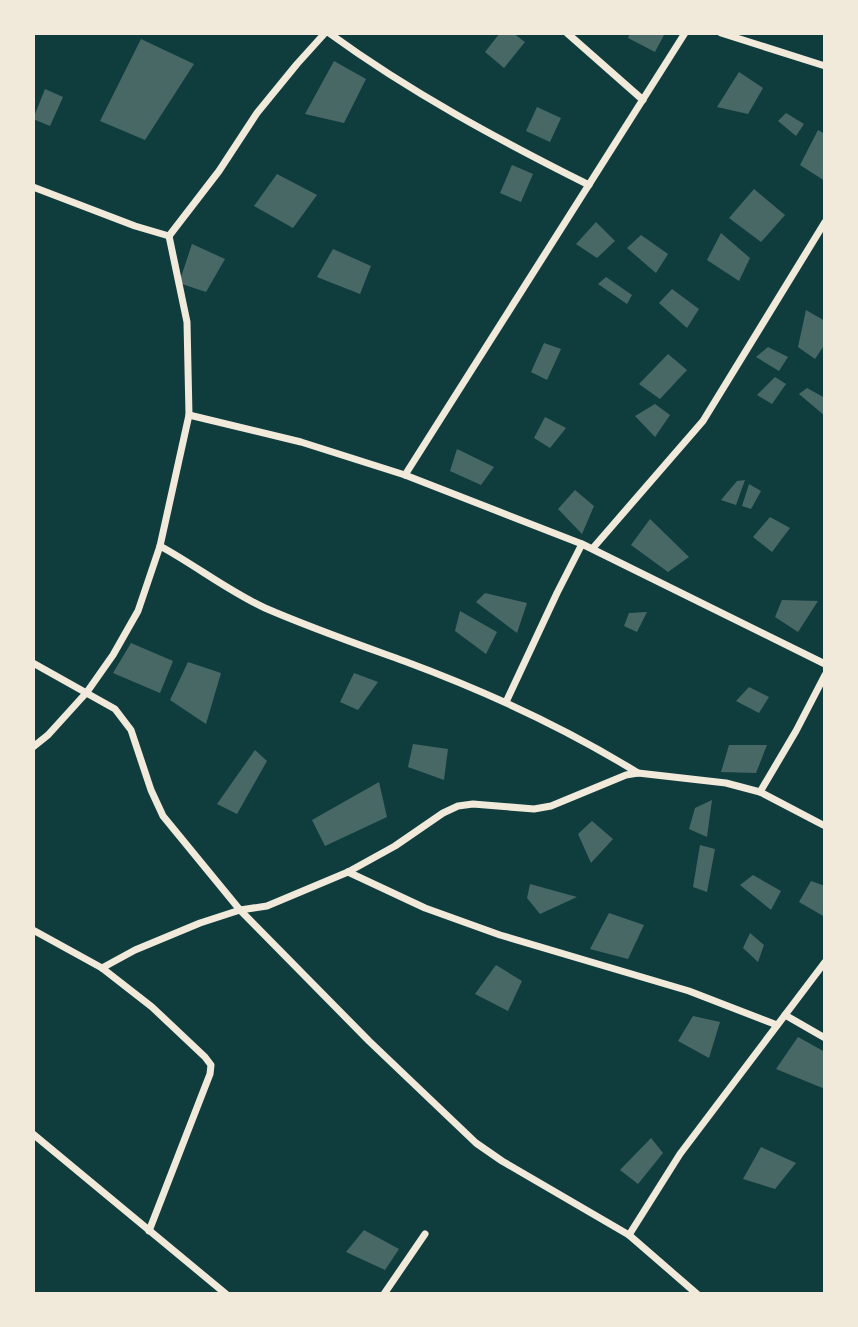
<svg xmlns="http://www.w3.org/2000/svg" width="858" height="1327" font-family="'Sofia Sans Condensed',sans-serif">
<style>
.building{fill:#486865}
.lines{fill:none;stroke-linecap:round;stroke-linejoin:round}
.minor{stroke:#f1e9da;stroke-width:7}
</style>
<rect width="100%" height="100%" fill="#0f3d3e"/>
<g class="building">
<path d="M500 33H513L525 42 504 68 485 52Z"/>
<path d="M630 33H665L655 52 628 38Z"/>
<path d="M141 39 194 64 145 140 100 121Z"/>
<path d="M334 61 366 79 344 123 305 114Z"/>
<path d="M739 72 763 88 748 114 717 107Z"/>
<path d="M45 89 63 97 50 126 33 119Z"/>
<path d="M537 107 561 118 550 142 526 131Z"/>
<path d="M786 113 804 124 796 136 778 121Z"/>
<path d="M818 130 825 134V181L800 165Z"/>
<path d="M512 165 533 174 521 202 500 193Z"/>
<path d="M277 174 317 195 293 228 254 206Z"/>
<path d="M754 189 785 215 761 242 729 218Z"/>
<path d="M596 222 615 241 597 258 576 244Z"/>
<path d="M721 233 750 258 739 281 707 260Z"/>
<path d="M641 235 668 254 656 273 627 248Z"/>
<path d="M192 244 225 259 206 292 179 283Z"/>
<path d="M333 249 371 266 360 294 317 277Z"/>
<path d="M606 277 632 295 627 304 598 284Z"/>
<path d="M672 289 699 309 687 328 659 303Z"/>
<path d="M806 310 825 321V344L815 359 798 347Z"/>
<path d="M544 343 561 349 547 380 531 372Z"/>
<path d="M768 347 788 357 779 371 756 357Z"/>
<path d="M668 354 687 370 660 399 639 384Z"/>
<path d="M775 377 786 384 772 404 757 395Z"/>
<path d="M807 388 825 398V416L799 394Z"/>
<path d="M655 404 670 415 655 437 635 416Z"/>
<path d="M545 417 566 428 550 448 534 438Z"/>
<path d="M457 449 494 467 481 485 450 471Z"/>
<path d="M745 480 736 505 721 500 737 481Z"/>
<path d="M749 484 761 491 751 509 742 506Z"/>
<path d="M575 490 594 506 582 534 558 509Z"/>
<path d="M770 517 790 528 772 552 753 537Z"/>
<path d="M650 519 689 557 668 572 631 545Z"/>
<path d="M485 593 527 603 517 633 476 602Z"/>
<path d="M782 600 818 601 798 632 775 617Z"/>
<path d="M460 611 497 632 486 654 455 631Z"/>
<path d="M647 612 637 632 624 626 629 613Z"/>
<path d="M131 643 173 661 160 693 113 673Z"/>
<path d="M188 662 221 673 206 724 170 700Z"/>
<path d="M354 673 378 682 358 710 340 702Z"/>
<path d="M749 687 769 697 759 713 736 701Z"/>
<path d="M413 744 448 749 444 780 408 767Z"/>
<path d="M729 745H767L756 773 721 772Z"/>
<path d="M255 750 267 761 237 814 217 804Z"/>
<path d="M379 782 387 817 325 846 312 820Z"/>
<path d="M712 800 707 837 689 829 695 808Z"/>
<path d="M592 821 613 839 591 863 578 834Z"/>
<path d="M700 845 715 849 707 892 693 887Z"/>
<path d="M753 875 781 891 771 910 740 885Z"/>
<path d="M811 881 825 886V917L799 902Z"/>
<path d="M530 884 577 897 540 914 527 898Z"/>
<path d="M609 913 644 925 628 959 590 949Z"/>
<path d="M750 933 764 945 758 962 743 948Z"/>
<path d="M496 965 522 981 508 1011 475 994Z"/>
<path d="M693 1016 720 1022 709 1058 678 1041Z"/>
<path d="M798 1037 825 1052V1089L776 1069Z"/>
<path d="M651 1138 663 1153 638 1184 620 1170Z"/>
<path d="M761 1147 796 1163 775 1189 743 1179Z"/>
<path d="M364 1230 399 1249 385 1270 346 1252Z"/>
</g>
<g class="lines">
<g class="minor">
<path d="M329 33C410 92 499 140 589 185"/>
<path d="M567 33 643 100"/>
<path d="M721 33 825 66"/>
<path d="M33 187 135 226 169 236"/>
<path d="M169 236 219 171 257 113 297 64 325 33"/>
<path d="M189 415 301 442 405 475 582 544 825 664"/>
<path d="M405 475 685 33"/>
<path d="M160 546C195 565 228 591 265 608 311 628 357 644 404 661 485 691 564 727 638 773"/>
<path d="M593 548 703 421 825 222"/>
<path d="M33 663 115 709 131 730 151 790 163 816 240 910 369 1041 476 1143 502 1161 629 1235 697 1294"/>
<path d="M506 702 557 593 582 544"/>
<path d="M33 747 48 735 87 692 113 655 138 611 160 546 189 415 187 322 169 236"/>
<path d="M760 792 796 731 825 675"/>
<path d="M348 872 425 908 500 935 689 991 777 1025"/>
<path d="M33 930 102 968 152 1007 205 1057 211 1065 210 1074 149 1231"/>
<path d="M102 968 135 950 200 923 240 910 267 906 348 872 395 846 443 813 458 806 473 804 534 809 551 806 626 775 638 773 726 783 760 792 825 826"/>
<path d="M785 1015 825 1038"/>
<path d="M33 1134 226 1294"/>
<path d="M629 1235 680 1154 825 962"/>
<path d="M384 1294 425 1234"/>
</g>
</g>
<rect width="858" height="1327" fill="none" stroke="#f1e9da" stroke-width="70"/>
</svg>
